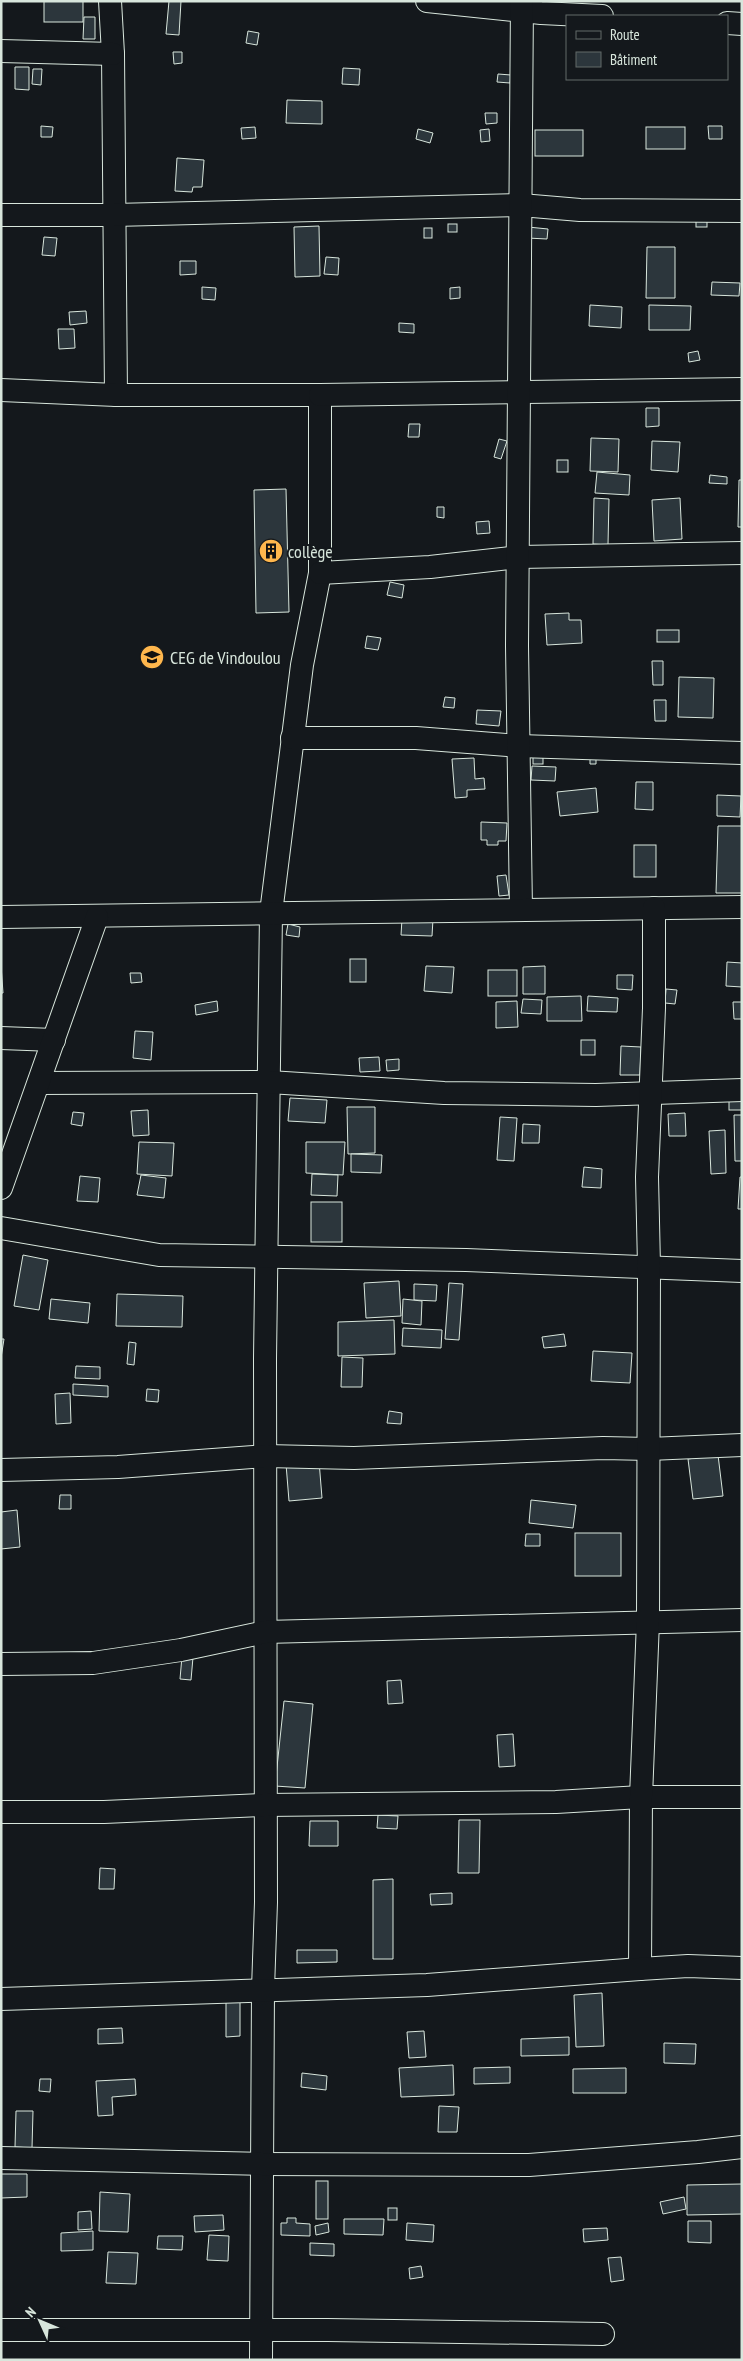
<svg xmlns="http://www.w3.org/2000/svg" width="743" height="2361" font-family="'PT Sans Narrow',sans-serif">
<style>
.building{fill:#2c363c;stroke:#d8e6dc}
.lines{fill:none;stroke-linecap:round;stroke-linejoin:round}
.minor-casing{stroke:#d8e6dc;stroke-width:24}
.minor{stroke:#14181c;stroke-width:22}
.labels{text-anchor:middle;dominant-baseline:central;stroke-width:4;stroke-linejoin:round;paint-order:stroke}
.poi-label{font-size:18px;fill:#d8e6dc;stroke:#14181c;text-anchor:start}
</style>
<rect width="100%" height="100%" fill="#14181c"/>
<g class="building">
<rect x="44" y="1" width="39" height="21"/>
<path d="M169 1H181L179 35 166 34Z"/>
<path d="M84 17H95V39H83Z"/>
<path d="M248 31 259 33 257 45 246 43Z"/>
<path d="M173 52H182V63L174 64Z"/>
<path d="M15 67H29V90L15 89Z"/>
<path d="M343 68 360 69 359 85 342 84Z"/>
<path d="M33 69H42L41 85 32 84Z"/>
<path d="M498 74 511 75 510 83 497 82Z"/>
<path d="M287 100 322 101V124L286 123Z"/>
<path d="M485 113H497V123L486 124Z"/>
<path d="M41 126 53 127 52 137H41Z"/>
<path d="M708 126H722V139H709Z"/>
<path d="M255 127 256 138 242 139 241 128Z"/>
<rect x="646" y="127" width="39" height="22"/>
<path d="M418 129 433 133 430 143 416 139Z"/>
<path d="M489 129 490 141 481 142 480 130Z"/>
<rect x="535" y="130" width="48" height="26"/>
<path d="M177 158 204 160 202 187H193L192 192 175 191Z"/>
<rect x="696" y="212" width="11" height="15"/>
<rect x="448" y="224" width="9" height="8"/>
<path d="M319 226 320 276 295 277 294 227Z"/>
<path d="M528 227 548 229 547 239 527 238Z"/>
<rect x="424" y="228" width="8" height="10"/>
<path d="M44 237 57 238 55 256 42 255Z"/>
<path d="M647 247H675V298H646Z"/>
<path d="M326 257 339 258 338 275 324 274Z"/>
<path d="M180 261H196V274L180 275Z"/>
<path d="M712 282 740 283 739 296 711 295Z"/>
<path d="M202 287 216 288 215 300 202 299Z"/>
<path d="M460 287V298L450 299V288Z"/>
<path d="M590 305 622 307 621 328 589 326Z"/>
<path d="M649 305 691 306 690 330H649Z"/>
<path d="M86 311 87 323 70 325 69 312Z"/>
<path d="M399 323 414 324V333L399 332Z"/>
<path d="M58 329H74L75 348 59 349Z"/>
<path d="M698 351 700 360 689 362 688 353Z"/>
<path d="M646 408H659V426L646 427Z"/>
<path d="M409 424H420L419 437H408Z"/>
<path d="M591 438 619 439 618 472 590 471Z"/>
<path d="M499 439 507 441 501 459 494 457Z"/>
<path d="M652 441 680 442 678 472 651 470Z"/>
<rect x="557" y="460" width="11" height="12"/>
<path d="M597 472 630 475 629 495 595 493Z"/>
<path d="M710 475 727 477V484L709 483Z"/>
<path d="M739 480H742V527H738Z"/>
<path d="M286 489 289 612 256 613 254 490Z"/>
<path d="M594 498 609 499 608 545 593 544Z"/>
<path d="M680 498 682 539 654 541 652 500Z"/>
<path d="M437 507H444V518L437 517Z"/>
<path d="M489 521 490 533 477 534 476 522Z"/>
<path d="M390 582 404 585 402 598 387 595Z"/>
<path d="M569 613V620H581L582 643 547 645 545 614Z"/>
<rect x="657" y="630" width="22" height="12"/>
<path d="M367 636 381 638 378 650 365 648Z"/>
<path d="M652 661H663V685H653Z"/>
<path d="M679 677 714 678 713 718 678 717Z"/>
<path d="M445 697 455 698 454 708 443 707Z"/>
<path d="M654 700H666V721H655Z"/>
<path d="M477 710 501 711 499 726 476 724Z"/>
<rect x="533" y="748" width="10" height="16"/>
<path d="M596 756V764H590V757Z"/>
<path d="M474 758 475 779 484 778 485 789 467 790V797L455 798 452 759Z"/>
<path d="M532 766 556 767 555 781 531 780Z"/>
<path d="M636 782H653V810L635 809Z"/>
<path d="M596 788 598 812 560 816 557 792Z"/>
<path d="M717 795 741 796 740 817 717 816Z"/>
<path d="M481 822 507 823 506 841H498V845H487V840H481Z"/>
<path d="M718 826H742V893H716Z"/>
<rect x="634" y="845" width="22" height="32"/>
<path d="M506 875 509 895 499 896 497 876Z"/>
<path d="M402 919H433L432 936 401 935Z"/>
<path d="M288 924 300 927 299 937 286 935Z"/>
<rect x="350" y="959" width="16" height="23"/>
<path d="M727 962 742 963V987L726 986Z"/>
<path d="M1 965 3 993H1Z"/>
<path d="M426 966 454 967 452 993 424 991Z"/>
<path d="M545 966V994H523V967Z"/>
<rect x="488" y="970" width="29" height="26"/>
<path d="M130 973H141L142 982 131 983Z"/>
<path d="M617 975H633L632 990 617 989Z"/>
<path d="M666 989 677 990 675 1004 665 1003Z"/>
<path d="M581 996 582 1021H547V997Z"/>
<path d="M588 996 618 998 617 1012 587 1011Z"/>
<path d="M523 999 542 1000 541 1014 521 1013Z"/>
<path d="M217 1001 218 1011 196 1015 195 1005Z"/>
<path d="M517 1001 518 1027 496 1028V1002Z"/>
<path d="M733 1002H742V1019H734Z"/>
<path d="M135 1031 153 1032 151 1060 133 1058Z"/>
<rect x="581" y="1040" width="14" height="15"/>
<path d="M621 1046 641 1047 640 1075H620Z"/>
<path d="M379 1057 380 1071 360 1072 359 1058Z"/>
<path d="M399 1059V1070L387 1071 386 1060Z"/>
<path d="M290 1098 327 1100 325 1123 288 1121Z"/>
<rect x="729" y="1100" width="13" height="10"/>
<path d="M347 1107H375V1153L348 1154Z"/>
<path d="M148 1110 149 1135 133 1136 131 1111Z"/>
<path d="M73 1112 84 1113 82 1126 71 1124Z"/>
<path d="M685 1113 686 1136H669L668 1114Z"/>
<path d="M734 1115H742V1161H735Z"/>
<path d="M500 1117 517 1118 514 1161 497 1160Z"/>
<path d="M523 1124 540 1125 539 1143H522Z"/>
<path d="M725 1130 726 1173 711 1174 709 1131Z"/>
<path d="M139 1142 174 1143 172 1176 137 1174Z"/>
<path d="M306 1142H345L343 1175 306 1173Z"/>
<path d="M351 1154 382 1155 381 1173 351 1172Z"/>
<path d="M584 1167 602 1169 601 1188 582 1187Z"/>
<path d="M312 1174 338 1175 337 1196 311 1195Z"/>
<path d="M141 1175 166 1178 164 1198 137 1195Z"/>
<path d="M80 1176 100 1178 98 1202 77 1201Z"/>
<path d="M740 1177H742V1209H738Z"/>
<rect x="311" y="1202" width="31" height="40"/>
<path d="M23 1255 48 1260 39 1310 14 1306Z"/>
<path d="M399 1281 401 1316 366 1318 364 1283Z"/>
<path d="M449 1283 463 1284 459 1340 445 1339Z"/>
<path d="M414 1284 437 1285 436 1301 414 1300Z"/>
<path d="M117 1294 183 1296 182 1327 116 1326Z"/>
<path d="M51 1299 90 1303 88 1323 49 1319Z"/>
<path d="M403 1299 422 1301 421 1325 402 1323Z"/>
<path d="M394 1320 395 1354 338 1356V1322Z"/>
<path d="M403 1328 442 1330 441 1348 402 1346Z"/>
<path d="M564 1334 566 1346 544 1348 542 1337Z"/>
<path d="M1 1339H4L1 1358Z"/>
<path d="M129 1342 136 1343 134 1365 127 1364Z"/>
<path d="M593 1351 632 1353 630 1383 591 1381Z"/>
<path d="M342 1357 363 1358 362 1387H341Z"/>
<path d="M76 1366 100 1367V1379L75 1378Z"/>
<path d="M73 1384 108 1386V1397L73 1395Z"/>
<path d="M147 1389 159 1390 158 1402 146 1401Z"/>
<path d="M70 1393 71 1423 56 1424 55 1394Z"/>
<path d="M389 1411 402 1413 401 1424 387 1423Z"/>
<path d="M718 1455 723 1496 693 1499 688 1459Z"/>
<path d="M319 1461 322 1498 289 1501 286 1464Z"/>
<path d="M60 1495H71V1509H59Z"/>
<path d="M531 1500 576 1505 573 1528 529 1523Z"/>
<path d="M17 1510 20 1547 1 1549V1512Z"/>
<rect x="575" y="1533" width="46" height="43"/>
<path d="M526 1534H540V1546H525Z"/>
<path d="M183 1645 194 1646 191 1680 180 1679Z"/>
<path d="M401 1680 403 1703 388 1704 387 1681Z"/>
<path d="M284 1701 313 1704 305 1788 275 1786Z"/>
<path d="M513 1734 515 1766 499 1767 497 1735Z"/>
<path d="M378 1815 398 1816 397 1829 377 1828Z"/>
<path d="M459 1820H480L479 1873H458Z"/>
<path d="M310 1821H338V1846H309Z"/>
<path d="M100 1868 115 1869 114 1889H99Z"/>
<path d="M393 1879V1959H373V1880Z"/>
<path d="M452 1893V1904L431 1905 430 1894Z"/>
<path d="M297 1950H337V1962L297 1963Z"/>
<path d="M602 1993 604 2046 576 2047 574 1995Z"/>
<path d="M226 2001H240V2036L226 2037Z"/>
<path d="M122 2028 123 2043 98 2044V2029Z"/>
<path d="M424 2031 426 2057 409 2058 407 2032Z"/>
<path d="M569 2037V2055L521 2056V2039Z"/>
<path d="M664 2043 696 2044 695 2064 664 2063Z"/>
<path d="M453 2065 454 2095 401 2097 399 2068Z"/>
<path d="M510 2067V2083L474 2084V2068Z"/>
<path d="M626 2068V2093H573V2069Z"/>
<path d="M302 2073 327 2076 326 2090 301 2087Z"/>
<path d="M40 2079H51L50 2092 39 2091Z"/>
<path d="M135 2079 136 2095 112 2097 113 2115 98 2116 96 2081Z"/>
<path d="M439 2106 459 2107 457 2132H438Z"/>
<path d="M16 2111H33L32 2148 15 2147Z"/>
<path d="M1 2174H27V2197L1 2198Z"/>
<rect x="316" y="2181" width="12" height="38"/>
<path d="M742 2184V2214L687 2215V2185Z"/>
<path d="M100 2192 130 2194 128 2232 99 2231Z"/>
<path d="M684 2197 686 2209 663 2214 660 2202Z"/>
<rect x="388" y="2208" width="9" height="12"/>
<path d="M91 2211 92 2229 78 2230V2212Z"/>
<path d="M223 2215 224 2230 195 2232 194 2216Z"/>
<path d="M287 2218H296V2223L310 2224V2236L281 2235V2223H287Z"/>
<path d="M344 2219H384L383 2235 344 2234Z"/>
<path d="M688 2221H711V2243L688 2242Z"/>
<path d="M328 2223 329 2232 316 2235 315 2226Z"/>
<path d="M407 2223 434 2225 433 2242 406 2240Z"/>
<path d="M607 2228 608 2240 584 2242 583 2229Z"/>
<path d="M93 2231V2250L61 2251V2233Z"/>
<path d="M209 2235 229 2236 228 2261 207 2260Z"/>
<path d="M158 2236H183L182 2250 157 2249Z"/>
<path d="M310 2243 334 2244V2256L310 2255Z"/>
<path d="M108 2252 138 2253 136 2284 106 2283Z"/>
<path d="M621 2257 624 2280 611 2282 608 2258Z"/>
<path d="M421 2266 423 2277 410 2279 409 2268Z"/>
</g>
<g class="lines">
<g class="minor-casing">
<g id="minor">
<path d="M110 1 113 54 116 395"/>
<path d="M427 1 541 13 602 16"/>
<path d="M727 23 742 24"/>
<path d="M1 51 113 54"/>
<path d="M1 215H114L521 205 580 210 742 211"/>
<path d="M1 390 116 395H320V573L302 665 271 913 265 1359 266 1902 263 1989 261 2360"/>
<path d="M320 395 742 389"/>
<path d="M320 573 430 567 519 557 742 553"/>
<path d="M292 738H416L519 746 742 753"/>
<path d="M521 910 517 646 522 1"/>
<path d="M1 917 742 907"/>
<path d="M1 1038 54 1040"/>
<path d="M39 1083 269 1082 444 1093 596 1095 742 1090"/>
<path d="M1 1188 97 917"/>
<path d="M1 1228 159 1255 466 1260 742 1271"/>
<path d="M1 1470 118 1467 266 1456 354 1458 603 1448 649 1449 742 1445"/>
<path d="M1 1664 93 1663 181 1650 265 1632 742 1620"/>
<path d="M1 1812H104L264 1805 556 1802 641 1797H742"/>
<path d="M640 1969 641 1797 648 1621 649 1266 647 1177 654 1008V908"/>
<path d="M1 1999 427 1985 640 1969 688 1966 742 1968"/>
<path d="M1 2158 262 2164 529 2165 698 2152 742 2147"/>
<path d="M1 2330H328L603 2334"/>
</g>
</g>
<use href="#minor" class="minor"/>
</g>
<defs>
<g id="building-disc" transform="scale(1.25)"><circle r="9.5" fill="#ffb74d" stroke="#14181c"/><path d="M-4-6H4V6H1V3H-1V6H-4ZM-2.5-4.3h1.7v1.8h-1.7ZM.8-4.3h1.7v1.8H.8ZM-2.5-1h1.7V.8h-1.7ZM.8-1h1.7V.8H.8Z" fill="#111"/></g>
<g id="school-disc" transform="scale(1.25)"><circle r="9.5" fill="#ffb74d" stroke="#14181c"/><path d="M0-5L7-2L0 1L-7-2ZM-4 1L0 2.5L4 1V4Q0 6-4 4Z" fill="#111"/></g>
</defs>
<g fill-rule="evenodd">
<use href="#building-disc" x="271" y="551"/>
<use href="#school-disc" x="152" y="657"/>
</g>
<g class="labels">
<g class="poi-label">
<text x="288" y="551">collège</text>
<text x="170" y="657">CEG de Vindoulou</text>
</g>
</g>
<rect width="743" height="2361" fill="none" stroke="#d8e6dc" stroke-width="5"/>
<rect x="566" y="15" width="162" height="65" fill="#14181c" stroke="#626a69"/>
<rect x="576" y="31" width="25" height="8" fill="#14181c" stroke="#626a69"/>
<text x="610" y="40" font-size="15" fill="#d8e6dc">Route</text>
<rect x="576" y="52" width="25" height="15" fill="#2c363c" stroke="#626a69"/>
<text x="610" y="65" font-size="15" fill="#d8e6dc">Bâtiment</text>
<g transform="translate(40 2321) rotate(314)" stroke="#14181c" stroke-width="4" paint-order="stroke">
<path d="M0-4L9 19L0 12L-9 19Z" fill="#d8e6dc"/>
<text y="-8" font-size="14" font-weight="bold" text-anchor="middle" fill="#d8e6dc">N</text>
</g>
</svg>
